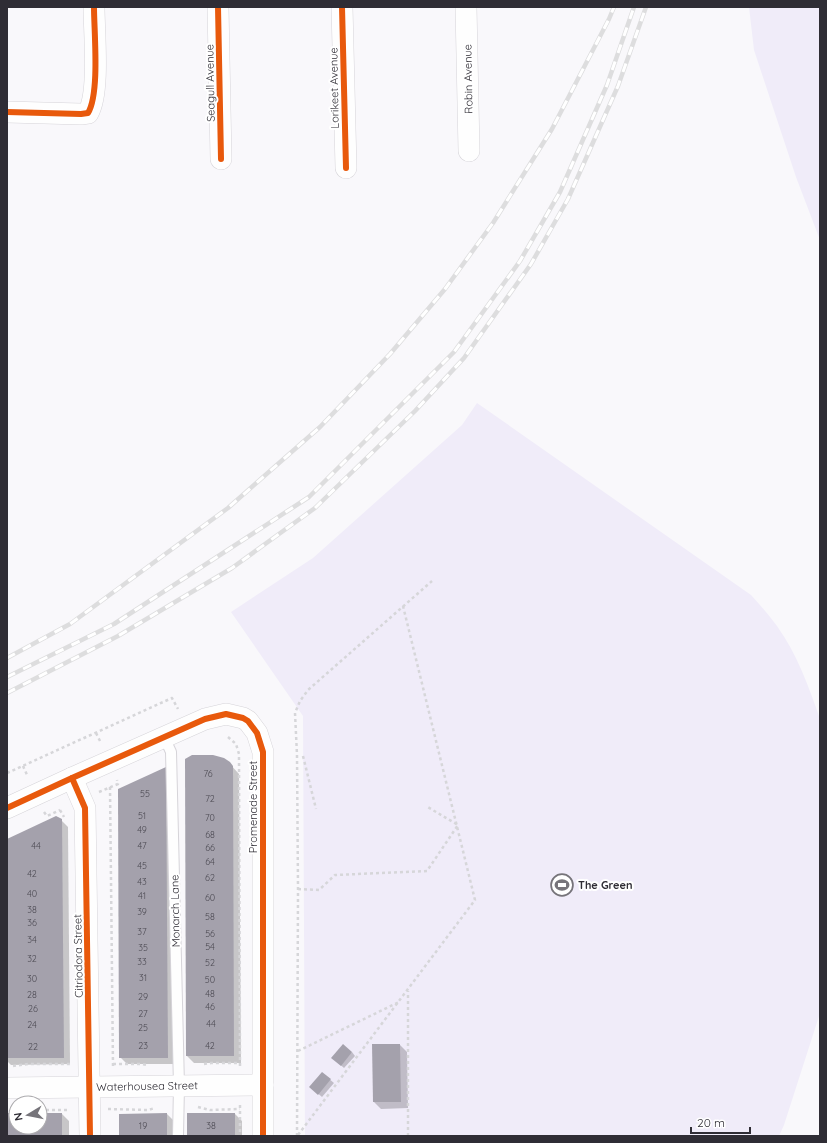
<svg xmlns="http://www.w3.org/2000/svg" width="827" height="1143" font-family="Quicksand,sans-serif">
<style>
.green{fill:#f0ecf9}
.shadow{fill:#0003}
.building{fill:#a4a1ac}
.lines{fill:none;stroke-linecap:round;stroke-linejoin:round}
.service-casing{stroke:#d6d4d9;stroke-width:12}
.minor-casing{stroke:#d6d4d9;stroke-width:22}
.path{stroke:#d6d6d9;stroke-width:2.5;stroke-dasharray:3 3;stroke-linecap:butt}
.service{stroke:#fefefe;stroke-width:10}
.minor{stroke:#fefefe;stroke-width:21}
.rail-casing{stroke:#ddddde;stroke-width:4.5}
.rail{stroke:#fff;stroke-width:3;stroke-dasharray:9;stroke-linecap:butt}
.cycleway-casing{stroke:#fff;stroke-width:8}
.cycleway{stroke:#e8590c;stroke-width:6}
.labels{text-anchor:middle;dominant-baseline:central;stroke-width:4;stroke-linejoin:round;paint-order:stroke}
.number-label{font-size:9px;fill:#4c4a53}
.street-label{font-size:11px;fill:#2f2d35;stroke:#fff}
.poi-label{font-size:11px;font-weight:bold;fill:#2f2d35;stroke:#fff;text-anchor:start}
</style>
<rect width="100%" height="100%" fill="#f9f8fb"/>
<g class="green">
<path d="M749 7H820V240L796 177 754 50Z"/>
<path d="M477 403 751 595C760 605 769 615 777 626 797 654 809 687 820 719V1013L784 1125 779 1136H305L303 716 231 612 313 558 462 425Z"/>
</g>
<g class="shadow">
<path d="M186 760 229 763 239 774 241 1063H194L187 1056Z"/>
<path d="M166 768 173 775 174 1064H127L120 1057 119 790Z"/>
<path d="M61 820 68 827 70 1064 11 1065 7 1061V841Z"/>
<path d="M400 1045 407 1052 408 1108 381 1109 374 1102Z"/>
<path d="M352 1052 355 1056 344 1068 336 1061Z"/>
<path d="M322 1073 334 1083 322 1097 314 1090Z"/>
<path d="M7 1114H16V1127H40V1114H62L69 1121V1136H7Z"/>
<path d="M167 1114 174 1121V1136H120Z"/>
<path d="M235 1114 242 1121V1136H188Z"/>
</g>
<g class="building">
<path d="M192 755H213L224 758 230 762 233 766 234 1056H186L185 759Z"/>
<path d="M166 767 168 1058H119L118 789Z"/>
<path d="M56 816 62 819 64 1058H7V839Z"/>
<path d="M343 1044 352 1052 341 1066 331 1058Z"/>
<path d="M372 1044H400L401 1102H373Z"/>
<path d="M322 1072 331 1079 318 1095 309 1087Z"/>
<path d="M7 1113H16V1127H40V1113H62V1136H7Z"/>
<path d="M167 1113V1136H119V1114Z"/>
<rect x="187" y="1113" width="48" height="23"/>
</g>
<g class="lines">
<g class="service-casing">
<path id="service" d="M164 737 171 752 179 1086 178 1136"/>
</g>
<g class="minor-casing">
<g id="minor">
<path d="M218 7 221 159"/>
<path d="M342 7 346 168"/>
<path d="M466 7 469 151"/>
<path d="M7 112 81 114 88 113C100 93 94 32 94 7"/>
<path d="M72 778 85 808 90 1136"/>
<path d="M7 808 72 778 205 719 226 714 243 718 248 721 257 733 263 752V1136"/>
<path d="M7 1088 263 1085"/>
</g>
</g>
<g class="path">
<path d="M96 733 101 743"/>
<path d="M228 737 236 744 239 754 240 1066"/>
<path d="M303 756 316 809"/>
<path d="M23 766 28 777"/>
<path d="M7 773 172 698 178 709"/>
<path d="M110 787 113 1066"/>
<path d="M99 792 118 784 117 780"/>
<path d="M60 810 64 817"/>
<path d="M44 812 47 816 60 810"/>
<path d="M298 889 319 890 335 875 427 871 458 825 426 806"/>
<path d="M298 1051 399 1002"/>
<path d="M113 1064H142L148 1065"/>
<path d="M204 1064 211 1063H240"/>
<path d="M13 1066 28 1064H70"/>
<path d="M240 1105V1136"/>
<path d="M198 1107 210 1110 240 1109"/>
<path d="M108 1109 148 1110 155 1108"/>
<path d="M40 1110H67"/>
<path d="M298 1135 475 900 403 606"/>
<path d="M297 1136 298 889 297 755 295 713 300 701 308 690 432 581"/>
<path d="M408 1136V991"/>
</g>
<use href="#service" class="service"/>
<use href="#minor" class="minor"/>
<g class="rail-casing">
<g id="rail">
<path d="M7 658 70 624 228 508 320 427 390 354 445 289 493 223 552 129 609 19 614 7"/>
<path d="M7 677 114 624 309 497 454 352 520 261 560 192 607 85 634 7"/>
<path d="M7 693 118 636 232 568 315 508 415 411 464 358 531 264 568 199 618 86 646 7"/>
</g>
</g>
<use href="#rail" class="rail"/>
<g class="cycleway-casing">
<g id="cycleway">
<path d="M218 7 221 159"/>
<path d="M342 7 346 168"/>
<path d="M7 112 81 114 88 113C100 93 94 32 94 7"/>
<path d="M72 778 85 808 90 1136"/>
<path d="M7 808 72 778 205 719 226 714 243 718 248 721 257 733 263 752V1136"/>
</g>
</g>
<use href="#cycleway" class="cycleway"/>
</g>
<defs>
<g id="stadium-ring" transform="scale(1.15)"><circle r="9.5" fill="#fff" stroke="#76747a" stroke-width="1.5"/><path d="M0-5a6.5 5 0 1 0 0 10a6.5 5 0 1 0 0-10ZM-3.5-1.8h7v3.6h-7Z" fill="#76747a"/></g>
</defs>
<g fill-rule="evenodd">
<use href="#stadium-ring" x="562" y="885"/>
</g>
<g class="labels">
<g class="number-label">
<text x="208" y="773">76</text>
<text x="145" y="793">55</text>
<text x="210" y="798">72</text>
<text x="142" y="815">51</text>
<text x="210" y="817">70</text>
<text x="142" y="829">49</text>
<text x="210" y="834">68</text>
<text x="36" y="845">44</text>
<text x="142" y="845">47</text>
<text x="210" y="847">66</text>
<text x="210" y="861">64</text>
<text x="142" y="865">45</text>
<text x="32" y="873">42</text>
<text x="210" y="877">62</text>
<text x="142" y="881">43</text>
<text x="32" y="893">40</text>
<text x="142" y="895">41</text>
<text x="210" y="897">60</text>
<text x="32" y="909">38</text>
<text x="142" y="911">39</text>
<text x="210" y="916">58</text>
<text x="32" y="922">36</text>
<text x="142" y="931">37</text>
<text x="210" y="933">56</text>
<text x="32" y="939">34</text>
<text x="210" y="946">54</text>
<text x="143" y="947">35</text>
<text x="32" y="958">32</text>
<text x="142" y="961">33</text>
<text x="210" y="962">52</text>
<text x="143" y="977">31</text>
<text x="32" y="978">30</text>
<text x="210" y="979">50</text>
<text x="210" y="993">48</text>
<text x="32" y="994">28</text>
<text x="143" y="996">29</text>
<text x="210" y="1006">46</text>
<text x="33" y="1008">26</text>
<text x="143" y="1013">27</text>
<text x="211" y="1023">44</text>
<text x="32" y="1024">24</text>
<text x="143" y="1027">25</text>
<text x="143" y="1045">23</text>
<text x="210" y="1045">42</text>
<text x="33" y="1046">22</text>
<text x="143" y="1125">19</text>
<text x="211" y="1125">38</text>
</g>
<g class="street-label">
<text transform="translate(468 79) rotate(-91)">Robin Avenue</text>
<text transform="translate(210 83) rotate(-91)">Seagull Avenue</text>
<text transform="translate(334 88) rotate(-91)">Lorikeet Avenue</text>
<text transform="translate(253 807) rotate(-90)">Promenade Street</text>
<text transform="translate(175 911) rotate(-91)">Monarch Lane</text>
<text transform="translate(78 956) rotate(-91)">Citriodora Street</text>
<text transform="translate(147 1086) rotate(-1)">Waterhousea Street</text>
</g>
<g class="poi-label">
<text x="578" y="885">The Green</text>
</g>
</g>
<rect width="827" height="1143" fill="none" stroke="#2f2d35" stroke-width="16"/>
<g transform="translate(28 1115) rotate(260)"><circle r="19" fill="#ffffff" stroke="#acabae"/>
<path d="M0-3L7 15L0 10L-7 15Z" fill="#76747a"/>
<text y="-6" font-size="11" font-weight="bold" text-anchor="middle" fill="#2f2d35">N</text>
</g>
<path d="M691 1127v6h59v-6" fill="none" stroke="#2f2d35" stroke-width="2"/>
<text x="697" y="1127" font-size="12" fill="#2f2d35" stroke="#ffffff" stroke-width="3" paint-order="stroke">20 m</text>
</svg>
